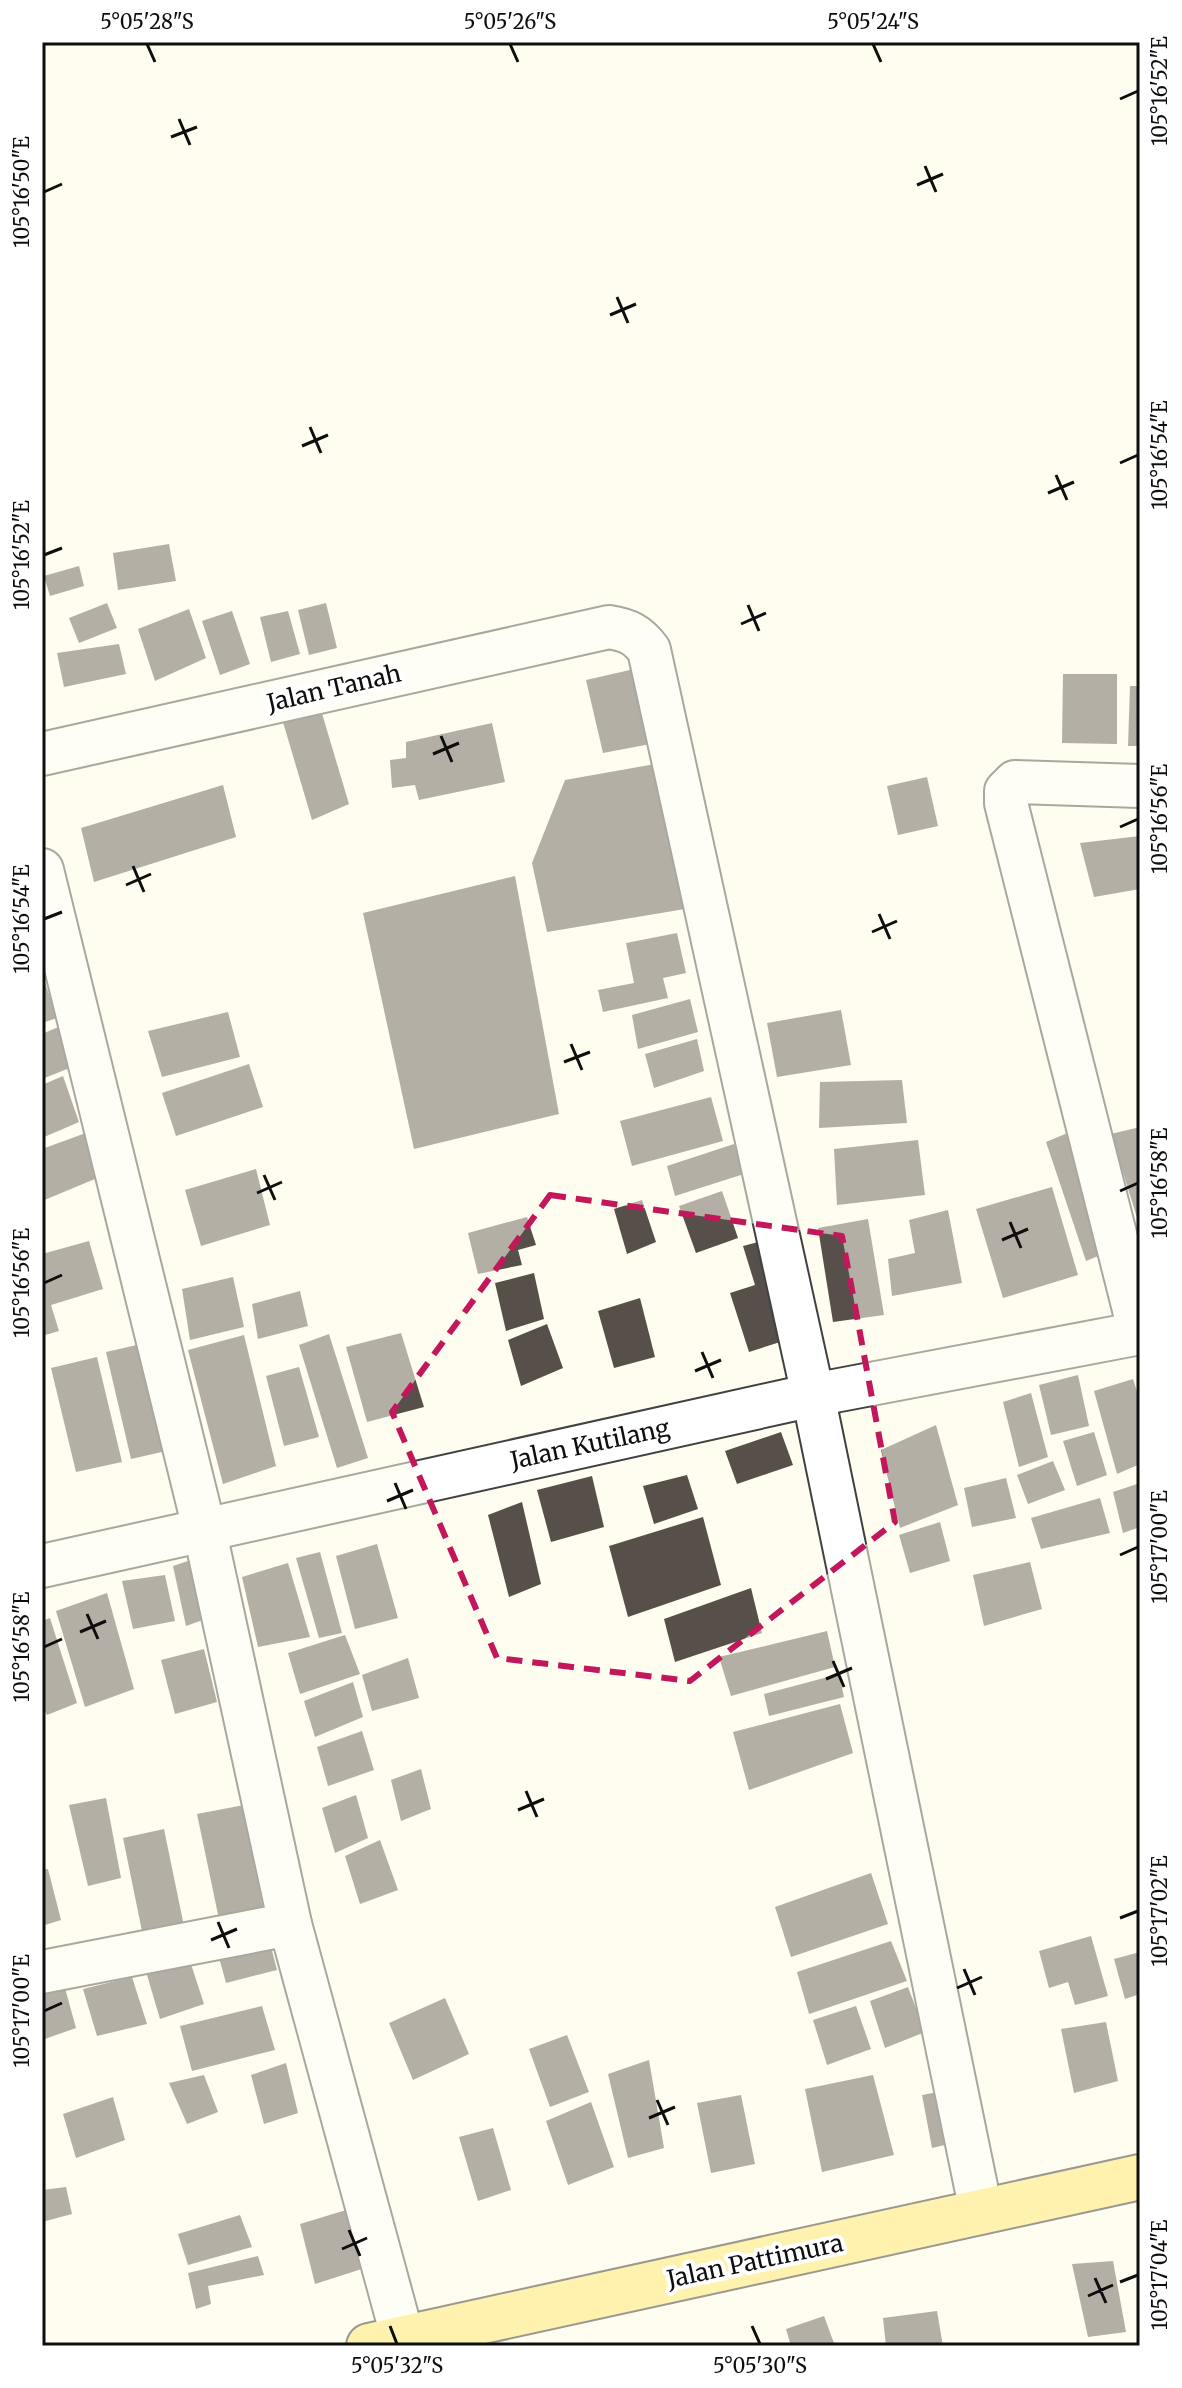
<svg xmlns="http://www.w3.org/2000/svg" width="1182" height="2388" font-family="Merriweather,serif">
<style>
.building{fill:#57504a}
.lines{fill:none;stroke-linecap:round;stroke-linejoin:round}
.minor-casing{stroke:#414141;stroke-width:46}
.primary-casing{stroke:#1f1f1f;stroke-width:48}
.minor{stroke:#fff;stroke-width:42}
.primary{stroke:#ffe35f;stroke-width:44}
.marked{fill:none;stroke:#c2185b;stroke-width:6;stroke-dasharray:16 10;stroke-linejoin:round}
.ticks{fill:none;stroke:#0e0e0e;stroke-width:3}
.labels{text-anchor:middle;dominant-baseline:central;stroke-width:8;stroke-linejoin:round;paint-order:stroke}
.street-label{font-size:24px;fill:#0e0e0e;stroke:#fff}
.neatline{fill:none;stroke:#0e0e0e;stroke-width:3}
.ticks-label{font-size:20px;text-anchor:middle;fill:#0e0e0e}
</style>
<rect width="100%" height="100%" fill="#fffdef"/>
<g class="building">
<path d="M169 544 176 581 118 590 113 553Z"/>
<path d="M79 566 84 586 50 596 44 576Z"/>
<path d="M107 603 117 628 79 643 69 618Z"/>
<path d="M326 603 337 648 309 655 298 610Z"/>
<path d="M189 609 206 658 155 681 138 629Z"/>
<path d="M232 611 250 664 220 675 202 621Z"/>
<path d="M288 611 300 654 271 662 260 617Z"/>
<path d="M119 644 126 674 64 687 57 653Z"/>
<path d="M643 667 661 742 603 753 586 680Z"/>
<path d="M1063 674H1117V744L1062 743Z"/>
<path d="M1130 686H1140V746H1128Z"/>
<path d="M318 700 349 804 312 820 280 712Z"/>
<path d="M492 723 505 782 419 800 415 785 392 788 390 760 406 758V742Z"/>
<path d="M655 764 685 909 547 932 532 863 565 780Z"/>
<path d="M927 777 938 826 898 835 887 786Z"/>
<path d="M223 785 236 837 94 882 81 828Z"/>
<path d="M1140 836V889L1094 897 1080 843Z"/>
<path d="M515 876 559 1114 414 1149 363 913Z"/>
<path d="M677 933 686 973 663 978 668 998 603 1012 598 990 634 983 626 943Z"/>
<path d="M42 974 57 1018 42 1023Z"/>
<path d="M690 999 698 1032 638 1049 632 1015Z"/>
<path d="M841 1010 851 1065 777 1077 767 1023Z"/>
<path d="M228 1012 240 1057 162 1077 148 1031Z"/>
<path d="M63 1025 77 1065 42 1079V1034Z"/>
<path d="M697 1039 704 1071 654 1088 645 1054Z"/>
<path d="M249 1064 263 1107 176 1136 162 1093Z"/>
<path d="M63 1076 79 1122 42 1138V1085Z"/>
<path d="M902 1080 907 1123 819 1128 820 1082Z"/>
<path d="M711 1097 723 1141 632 1166 620 1121Z"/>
<path d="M1140 1127V1224H1139L1111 1134Z"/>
<path d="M94 1130 107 1174 42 1201V1149Z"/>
<path d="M1070 1132 1108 1252 1086 1261 1046 1142Z"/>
<path d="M918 1140 925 1195 837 1205 834 1149Z"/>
<path d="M734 1144 744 1174 675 1196 667 1166Z"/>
<path d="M256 1169 270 1225 201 1246 185 1190Z"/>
<path d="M1052 1187 1078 1275 1003 1298 976 1209Z"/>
<path d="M722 1191 738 1238 696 1253 679 1206Z"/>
<path d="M642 1200 656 1242 627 1254 614 1209Z"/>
<path d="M948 1210 962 1283 892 1296 888 1259 915 1253 909 1220Z"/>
<path d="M527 1217 536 1245 518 1250 522 1265 478 1274 468 1233Z"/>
<path d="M868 1219 884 1315 833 1322 818 1228Z"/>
<path d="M766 1240 796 1337 749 1352 730 1293 755 1285 743 1246Z"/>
<path d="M89 1241 103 1289 51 1305 59 1331 42 1336V1254Z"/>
<path d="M534 1273 544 1319 506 1331 495 1283Z"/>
<path d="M233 1277 244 1327 190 1340 182 1289Z"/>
<path d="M300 1291 308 1326 258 1339 252 1304Z"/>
<path d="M640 1298 655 1357 614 1368 598 1311Z"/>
<path d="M547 1324 563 1368 521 1386 508 1340Z"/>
<path d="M401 1333 424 1407 367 1422 346 1347Z"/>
<path d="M329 1334 368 1458 337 1468 299 1345Z"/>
<path d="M244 1335 276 1466 223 1484 188 1350Z"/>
<path d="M150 1342 175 1449 131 1459 106 1352Z"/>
<path d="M97 1357 122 1462 76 1472 51 1368Z"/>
<path d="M299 1367 319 1437 284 1446 266 1376Z"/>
<path d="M1078 1375 1089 1426 1051 1435 1039 1385Z"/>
<path d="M1133 1379 1140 1401V1464L1117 1474 1094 1391Z"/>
<path d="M1031 1393 1048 1457 1019 1467 1003 1402Z"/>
<path d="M936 1425 958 1505 900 1528 881 1450Z"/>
<path d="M781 1432 793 1465 737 1484 725 1451Z"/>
<path d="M1094 1432 1107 1475 1077 1486 1063 1441Z"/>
<path d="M1053 1461 1065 1490 1028 1504 1017 1475Z"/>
<path d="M687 1475 698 1509 654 1524 643 1486Z"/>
<path d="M592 1476 604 1527 551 1542 537 1490Z"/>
<path d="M1006 1478 1016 1518 972 1527 964 1488Z"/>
<path d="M1140 1483V1527L1123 1533 1113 1492Z"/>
<path d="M1100 1498 1110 1533 1041 1549 1031 1518Z"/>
<path d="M522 1502 541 1584 509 1597 488 1515Z"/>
<path d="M703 1517 721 1585 628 1617 609 1546Z"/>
<path d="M940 1522 950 1561 910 1573 899 1535Z"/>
<path d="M377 1544 398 1618 355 1629 336 1556Z"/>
<path d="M320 1552 342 1633 319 1638 296 1558Z"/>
<path d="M203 1556 217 1615 186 1626 173 1566Z"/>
<path d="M1030 1562 1042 1609 984 1626 973 1575Z"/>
<path d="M288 1563 310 1637 258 1647 242 1577Z"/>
<path d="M165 1575 175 1621 133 1629 122 1581Z"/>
<path d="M751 1588 762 1633 675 1662 664 1619Z"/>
<path d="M107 1593 134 1689 85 1707 56 1611Z"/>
<path d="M50 1618 77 1703 47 1715 42 1706V1621Z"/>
<path d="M827 1631 835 1667 731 1696 719 1657Z"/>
<path d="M345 1635 360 1674 300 1694 288 1653Z"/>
<path d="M204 1649 217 1702 175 1714 161 1660Z"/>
<path d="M408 1658 419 1698 372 1711 362 1675Z"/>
<path d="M839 1674 844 1697 769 1716 764 1694Z"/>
<path d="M353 1682 363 1717 315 1737 304 1701Z"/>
<path d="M840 1704 853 1753 749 1790 733 1732Z"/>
<path d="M362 1731 374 1770 328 1786 317 1747Z"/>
<path d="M421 1769 431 1809 401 1821 391 1780Z"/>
<path d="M356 1795 368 1838 335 1853 322 1808Z"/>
<path d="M106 1798 121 1878 88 1886 69 1805Z"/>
<path d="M244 1805 264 1914 220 1924 197 1814Z"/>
<path d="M164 1829 185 1931 144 1941 123 1838Z"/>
<path d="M380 1840 398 1890 360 1904 345 1856Z"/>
<path d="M48 1869 61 1920 42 1926V1870Z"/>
<path d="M871 1873 888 1924 791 1957 775 1907Z"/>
<path d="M268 1935 277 1970 226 1983 217 1950Z"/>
<path d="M1091 1936 1108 1996 1075 2005 1068 1982 1049 1988 1039 1951Z"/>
<path d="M891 1941 907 1981 809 2014 797 1972Z"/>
<path d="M1140 1952V1994L1125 1999 1114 1959Z"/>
<path d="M190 1961 204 2004 160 2019 147 1975Z"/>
<path d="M132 1977 147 2024 97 2036 83 1989Z"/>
<path d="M63 1981 76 2028 42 2040V1987Z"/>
<path d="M908 1987 925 2032 885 2048 870 2001Z"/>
<path d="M445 1998 469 2054 413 2080 389 2023Z"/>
<path d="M262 2006 275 2050 192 2071 180 2026Z"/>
<path d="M856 2006 871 2049 827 2065 813 2020Z"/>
<path d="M1106 2022 1118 2081 1074 2093 1061 2029Z"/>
<path d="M567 2035 589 2092 550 2107 529 2049Z"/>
<path d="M649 2060 664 2148 628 2158 608 2074Z"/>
<path d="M286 2063 298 2113 264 2124 251 2075Z"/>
<path d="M204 2075 218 2112 187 2124 169 2083Z"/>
<path d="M873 2075 894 2155 822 2172 805 2089Z"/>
<path d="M944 2091 958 2142 932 2148 922 2095Z"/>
<path d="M741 2095 755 2164 711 2173 697 2103Z"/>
<path d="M113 2097 125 2140 76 2158 63 2114Z"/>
<path d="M591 2102 614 2167 568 2185 546 2121Z"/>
<path d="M493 2128 511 2190 478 2201 459 2137Z"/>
<path d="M66 2187 72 2214 42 2222V2190Z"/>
<path d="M356 2207 371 2266 315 2284 300 2224Z"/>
<path d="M240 2215 252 2247 188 2265 178 2234Z"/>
<path d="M258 2256 264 2275 208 2286 211 2304 196 2309 188 2273Z"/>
<path d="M1113 2261 1126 2332 1088 2337 1072 2264Z"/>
<path d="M937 2311 943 2346H886L883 2318Z"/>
<path d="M824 2316 835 2346H791L786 2329Z"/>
</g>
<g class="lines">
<g class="minor-casing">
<g id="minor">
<path d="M42 754 609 627C628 630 638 635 649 650L813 1395 981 2211"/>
<path d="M42 870 204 1528 290 1924 403 2339"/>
<path d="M1140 1333 1006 803V791L1015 782 1140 786"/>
<path d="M42 1566 813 1395 1140 1333"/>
<path d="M42 1972 290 1924"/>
</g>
</g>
<g class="primary-casing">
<path id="primary" d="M369 2346 1140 2177"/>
</g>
<use href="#minor" class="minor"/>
<use href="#primary" class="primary"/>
</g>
<path d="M0 0H1182V2388H0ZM550 1195 842 1236 895 1522 690 1681 497 1658 392 1412Z" fill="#fffdef" fill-opacity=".55" fill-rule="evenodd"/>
<path class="marked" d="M550 1195 842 1236 895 1522 690 1681 497 1658 392 1412Z"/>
<path class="ticks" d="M147 44 155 62M510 44 518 62M873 44 881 62M1120 99 1138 91M179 119 190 145M171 137 197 127M925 166 936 192M917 185 943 174M44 192 62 184M617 297 628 323M610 315 636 304M310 427 321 453M302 446 328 435M1120 463 1138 455M1056 475 1067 500M1048 493 1074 482M44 555 62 548M748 605 759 631M741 624 766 613M441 736 452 762M433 754 459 743M1120 827 1138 819M133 866 144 892M126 885 151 874M879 914 890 939M44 919 62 912M872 932 897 921M571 1044 582 1070M564 1062 590 1052M264 1175 275 1200M1120 1191 1138 1183M257 1193 282 1182M1010 1222 1021 1248M1002 1240 1028 1229M44 1283 62 1275M702 1352 713 1378M695 1371 721 1360M395 1483 406 1509M387 1501 413 1490M1120 1555 1138 1547M87 1614 98 1639M80 1632 106 1621M44 1647 62 1639M833 1661 844 1687M826 1679 852 1668M526 1791 537 1817M518 1810 544 1799M1120 1918 1138 1911M218 1922 229 1948M211 1940 237 1929M964 1969 975 1995M957 1988 982 1977M44 2011 62 2003M657 2100 668 2125M649 2118 675 2107M349 2230 360 2256M342 2249 367 2238M1095 2278 1106 2303M1120 2282 1138 2275M1088 2296 1113 2285M390 2326 397 2344M752 2326 760 2344"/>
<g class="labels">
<g class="street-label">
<text transform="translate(334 688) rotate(-13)">Jalan Tanah</text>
<text transform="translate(590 1444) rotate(-12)">Jalan Kutilang</text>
<text transform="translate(755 2261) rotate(-12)">Jalan Pattimura</text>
</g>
</g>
<rect width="1182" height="2388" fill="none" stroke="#ffffff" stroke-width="88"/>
<rect x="44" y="44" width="1094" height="2300" class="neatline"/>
<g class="ticks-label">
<text x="147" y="29">5°05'28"S</text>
<text x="510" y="29">5°05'26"S</text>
<text x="873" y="29">5°05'24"S</text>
<text transform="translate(1160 91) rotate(-90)" y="7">105°16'52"E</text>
<text transform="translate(22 192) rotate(-90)" y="7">105°16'50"E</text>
<text transform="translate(1160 455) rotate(-90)" y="7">105°16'54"E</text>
<text transform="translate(22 555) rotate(-90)" y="7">105°16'52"E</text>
<text transform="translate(1160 819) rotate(-90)" y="7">105°16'56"E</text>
<text transform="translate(22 919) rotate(-90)" y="7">105°16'54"E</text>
<text transform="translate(1160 1183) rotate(-90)" y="7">105°16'58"E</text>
<text transform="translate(22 1283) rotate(-90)" y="7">105°16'56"E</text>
<text transform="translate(1160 1547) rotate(-90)" y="7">105°17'00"E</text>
<text transform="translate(22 1647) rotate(-90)" y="7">105°16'58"E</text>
<text transform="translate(1160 1911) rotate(-90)" y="7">105°17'02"E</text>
<text transform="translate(22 2011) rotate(-90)" y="7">105°17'00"E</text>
<text transform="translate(1160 2275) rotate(-90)" y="7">105°17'04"E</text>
<text x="397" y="2373">5°05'32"S</text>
<text x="760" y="2373">5°05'30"S</text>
</g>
</svg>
